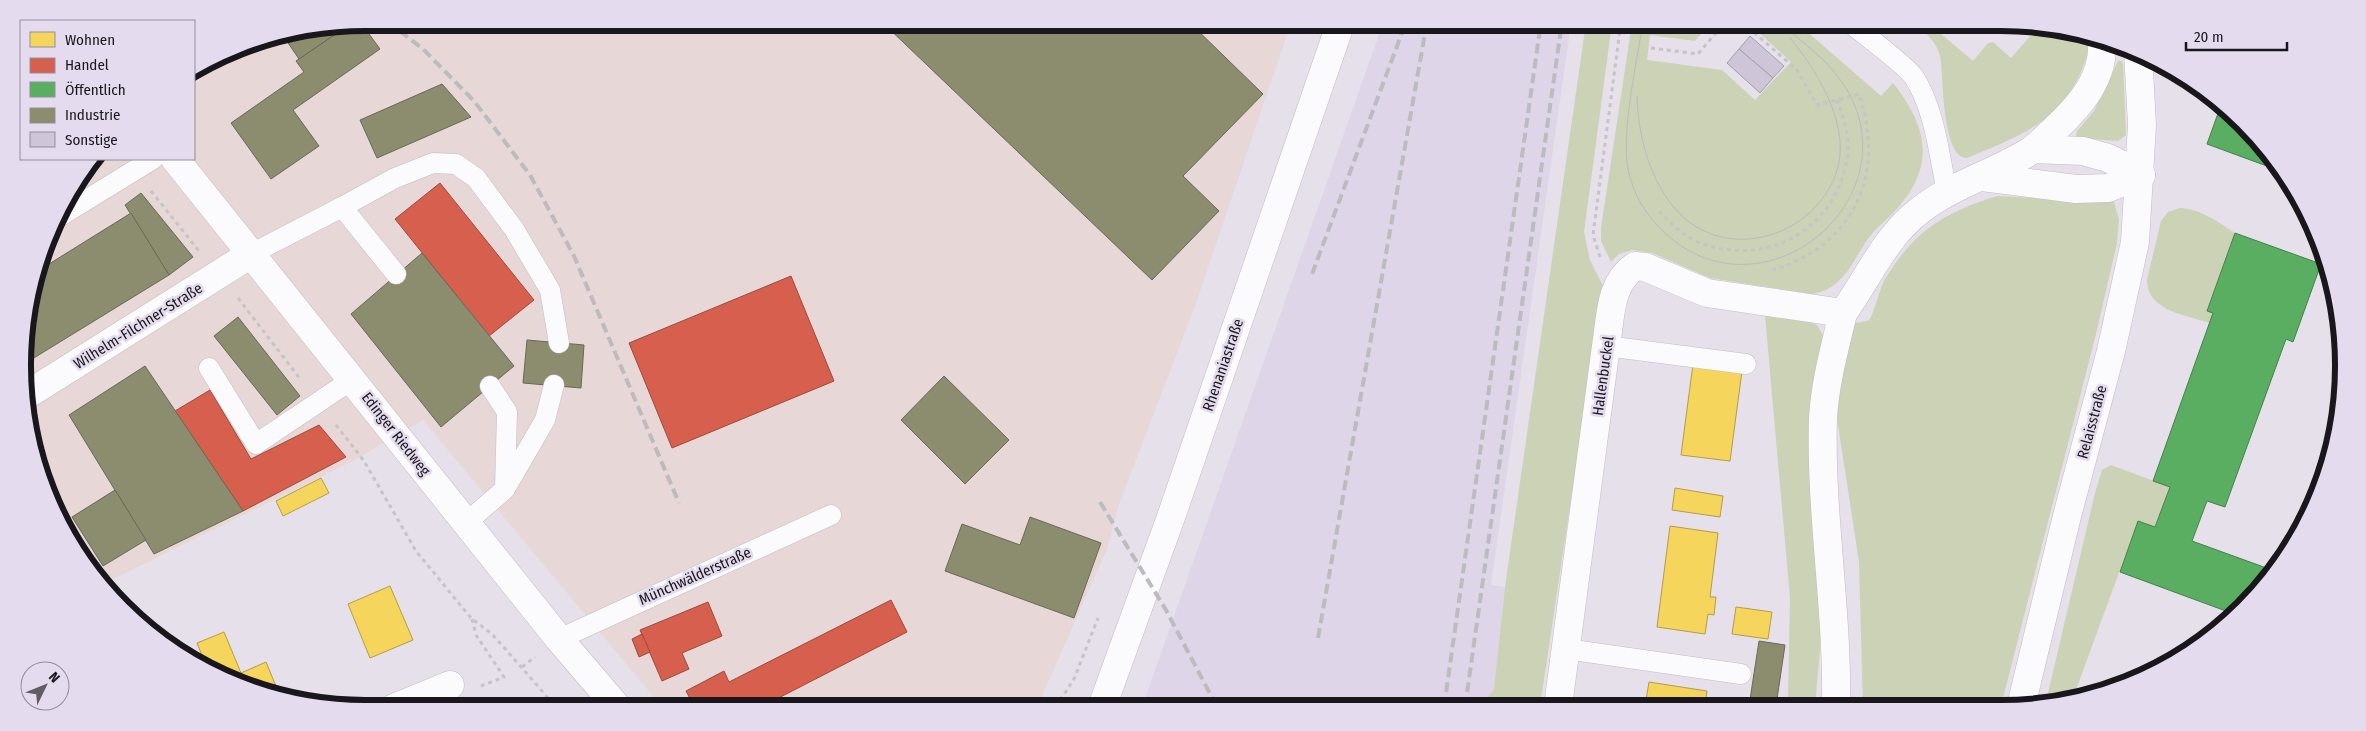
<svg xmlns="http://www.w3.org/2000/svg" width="2366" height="731" font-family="'Fira Sans Condensed',sans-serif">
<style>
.industrial{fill:#e7d7d7}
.built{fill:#ded6e8}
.green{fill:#cbd2b5}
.homes{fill:#f6d55c;stroke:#b49c49}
.shops{fill:#d6604d;stroke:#9d4a3e}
.public{fill:#5aae61;stroke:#46804c}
.industry{fill:#8c8c6e;stroke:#6a6955}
.building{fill:#cec6d8;stroke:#a4a0a7}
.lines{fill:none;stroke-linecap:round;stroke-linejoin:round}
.service-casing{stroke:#c1bdc5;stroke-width:21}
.minor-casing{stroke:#c1bdc5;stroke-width:29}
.tertiary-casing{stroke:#c1bdc5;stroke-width:29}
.secondary-casing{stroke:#c1bdc5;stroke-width:29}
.trunk-casing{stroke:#c1bdc5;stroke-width:29}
.path{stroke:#c5c4c7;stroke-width:3;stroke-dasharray:4 4;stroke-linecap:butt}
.service{stroke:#fbfafc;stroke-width:20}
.minor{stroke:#fbfafc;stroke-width:28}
.tertiary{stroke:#fbfafc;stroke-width:28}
.secondary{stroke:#fbfafc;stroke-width:28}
.trunk{stroke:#fbfafc;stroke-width:28}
.tram{stroke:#bcbbbe;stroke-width:1}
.rail{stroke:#bcbbbe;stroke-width:4;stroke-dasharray:10 5;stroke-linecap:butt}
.labels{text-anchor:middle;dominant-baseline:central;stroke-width:5;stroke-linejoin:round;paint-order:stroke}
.street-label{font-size:15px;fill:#19161c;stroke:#e4dcee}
.rim{fill:none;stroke:#19161c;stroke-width:6}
</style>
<rect width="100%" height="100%" fill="#e5e0ea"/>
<path class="industrial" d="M366 22 1291 23 1195 306 1118 507 1107 549 1037 707 663 708 423 420 353 461 105 583 49 493 34 454 23 388 25 321 58 214 92 159H194V74L235 49 299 29Z"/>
<path class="built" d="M1383 23H1571L1491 585 1505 587 1494 689 1485 701 1484 707H1142Z"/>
<g class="green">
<path d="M1586 23H1612L1584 232 1590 260 1603 286 1540 706 1484 707 1485 701 1494 689 1505 587Z"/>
<path d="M1632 23H1711L1695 41 1650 35 1647 60 1722 70 1755 100 1791 62 1755 29 1761 23H1797L1881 96 1893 83C1924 122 1937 161 1901 204 1891 217 1876 227 1867 240 1851 264 1843 289 1812 294L1710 278 1652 253 1633 250 1619 254 1611 262 1601 241V228Z"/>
<path d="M1914 23H1928L1973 61 1988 43 1993 42 2011 58 2039 26 2068 29 2092 37C2074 115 2035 130 1967 158 1941 158 1944 74 1940 56 1937 42 1924 31 1914 23Z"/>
<path d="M2118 61H2122L2123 64 2126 135 2118 141 2079 138 2076 136 2077 131 2094 111Z"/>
<path d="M1997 196 2114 202 2119 220 2117 243 2096 334 2001 706H1863L1859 562 1835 405 1850 324C1856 322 1864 323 1869 320 1873 317 1880 288 1884 281 1914 231 1943 213 1997 196Z"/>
<path d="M2180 208C2201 209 2218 222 2235 233L2207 310 2213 313 2210 323C2186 315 2147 311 2147 280L2161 221 2168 212Z"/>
<path d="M1765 315 1799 319 1817 325 1825 339 1822 626 1815 706H1788L1790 598Z"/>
<path d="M2111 465 2170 487 2155 527 2138 521 2074 695 2077 696 2045 706 2095 493 2102 470Z"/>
</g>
<g class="homes">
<path d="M1693 364 1742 371 1730 461 1681 455Z"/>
<path d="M321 478 329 493 283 516 276 501Z"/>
<path d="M1675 488 1723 496 1720 517 1672 510Z"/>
<path d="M1670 526 1718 533 1710 597H1716L1714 615 1708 614 1705 634 1657 627Z"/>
<path d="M390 586 413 640 370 658 348 604Z"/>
<path d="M1736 607 1772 612 1768 639 1732 634Z"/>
<path d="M224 632 241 673 247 686 235 682 207 668 197 643Z"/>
<path d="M266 662 280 696 247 686 241 673Z"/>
<path d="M1649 682 1707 691 1705 706H1645Z"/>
<path d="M976 698 1003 707H973Z"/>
</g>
<g class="shops">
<path d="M440 183 534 300 489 336 395 219Z"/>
<path d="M791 276 834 381 672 448 629 343Z"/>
<path d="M210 390 251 459 319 425 346 457 243 511 175 411Z"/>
<path d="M891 600 907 632 759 708H695L686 691 724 671 729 682Z"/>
<path d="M708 602 722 636 682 653 689 669 662 681 640 630Z"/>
<path d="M642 634 650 652 639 657 632 639Z"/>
</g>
<g class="public">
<path d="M2221 105 2243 123 2283 172 2207 144Z"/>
<path d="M2235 233 2321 264 2293 342 2286 339 2225 507 2207 501 2192 541 2272 570 2243 608 2234 614 2120 572 2138 521 2155 527 2170 487 2153 481 2213 313 2207 311Z"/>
</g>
<g class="industry">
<path d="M882 22H1189L1263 94 1183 176 1219 211 1152 280Z"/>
<path d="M361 23 380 49 293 110 319 146 271 179 231 123 304 72 296 61 350 24Z"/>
<path d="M350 24 299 59 282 34 299 29Z"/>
<path d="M442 84 471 117 377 158 360 120Z"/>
<path d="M141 193 193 257 169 275 125 205Z"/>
<path d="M131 213 169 275 24 364 25 321 41 269Z"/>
<path d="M422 253 514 366 441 427 351 314Z"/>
<path d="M238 317 300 396 277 415 214 336Z"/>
<path d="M527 340 584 345 581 388 523 383Z"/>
<path d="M145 366 243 511 154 554 69 415Z"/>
<path d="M944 376 1009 440 965 484 901 420Z"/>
<path d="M115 490 146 540 103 566 72 517Z"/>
<path d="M1030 517 1101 543 1074 618 945 571 962 524 1020 545Z"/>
<path d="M1759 641 1785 645 1776 706H1749Z"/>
</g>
<g class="building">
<path d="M1750 36 1784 66 1773 78 1739 49Z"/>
<path d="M1739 49 1773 78 1760 93 1727 63Z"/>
</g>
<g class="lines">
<g class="service-casing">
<g id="service">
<path d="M1849 22C1863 34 1906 65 1914 77 1935 110 1939 155 1947 192"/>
<path d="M342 207 395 178 433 163 456 164 476 178 514 229 550 290 559 343"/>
<path d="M57 218 153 159"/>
<path d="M251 254 342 207 396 274"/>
<path d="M1606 346 1746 364"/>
<path d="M209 368 256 444 353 379"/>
<path d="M506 487 545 420 554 385"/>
<path d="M466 523 505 489 507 412 490 386"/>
<path d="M559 639 831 515"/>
<path d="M1566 649 1741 674"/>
</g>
</g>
<g class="minor-casing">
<g id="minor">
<path d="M25 396 251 254"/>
<path d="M1558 706 1606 346C1611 316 1609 284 1635 266L1645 267 1707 293 1843 313"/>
<path d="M394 708 450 685"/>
</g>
</g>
<g class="tertiary-casing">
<path id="tertiary" d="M1102 707 1171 517 1341 22"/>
</g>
<g class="secondary-casing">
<g id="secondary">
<path d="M2033 149 2083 151 2108 158 2141 175"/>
<path d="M175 159 559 639 618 708"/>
<path d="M1982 177 2076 189 2108 188 2141 175"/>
<path d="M1843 313C1868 279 1884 238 1919 211 1953 184 1996 173 2032 150 2040 144 2047 136 2055 129 2081 105 2105 77 2102 40"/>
<path d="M2021 706 2067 516 2111 351 2135 242 2142 125 2138 52"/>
</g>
</g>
<g class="trunk-casing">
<path id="trunk" d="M1836 706C1838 610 1820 514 1823 418 1825 383 1835 347 1843 313"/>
</g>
<g class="path">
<path d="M1742 22 1797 70 1817 105 1859 94C1886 173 1855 245 1773 270"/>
<path d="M1301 34 1305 22"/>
<path d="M1651 48 1698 54 1725 22"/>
<path d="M151 191 199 251"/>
<path d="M1659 211C1671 224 1684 237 1701 243 1770 269 1840 226 1848 152 1849 134 1843 117 1837 100"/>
<path d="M1600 257 1593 235 1621 22"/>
<path d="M238 298 301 380"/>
<path d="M336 425 364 461 416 551 471 618 492 634 557 708"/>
<path d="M472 619 476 635 504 677 481 686"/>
<path d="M522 667 535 657"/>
<path d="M649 701 655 708"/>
<path d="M1056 707 1074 679 1098 618"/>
</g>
<use href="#service" class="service"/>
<use href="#minor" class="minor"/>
<use href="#tertiary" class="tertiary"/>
<use href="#secondary" class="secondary"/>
<use href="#trunk" class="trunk"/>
<g class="tram">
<path d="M1643 22C1637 61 1621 132 1628 169 1633 194 1646 216 1665 233 1764 325 1916 197 1844 85 1827 59 1802 42 1779 22"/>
<path d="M1637 97C1638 137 1651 186 1681 215 1734 266 1825 231 1839 162 1847 120 1816 69 1790 38"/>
</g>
<g class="rail">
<path d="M388 22 423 49 474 101 530 175 574 256 679 503"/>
<path d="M1312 274 1406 22"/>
<path d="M1100 502 1166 610 1217 707"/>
<path d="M1318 638 1427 22"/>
<path d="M1444 707 1541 22"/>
<path d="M1465 707 1562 22"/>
</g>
</g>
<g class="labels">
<g class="street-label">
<text transform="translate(138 326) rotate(-32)">Wilhelm-Filchner-Straße</text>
<text transform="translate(1223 365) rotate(-71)">Rhenaniastraße</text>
<text transform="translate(1603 376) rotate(-82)">Hallenbuckel</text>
<text transform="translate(2092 422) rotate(-75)">Relaisstraße</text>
<text transform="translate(396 434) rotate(52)">Edinger Riedweg</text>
<text transform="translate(695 576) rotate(-24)">Münchwälderstraße</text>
</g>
</g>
<path d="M0 0H2366V731H0ZM365 31H2001A334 334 0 0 1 2335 365V366A334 334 0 0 1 2001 700H365A334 334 0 0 1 31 366V365A334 334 0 0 1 365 31Z" fill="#e4dcee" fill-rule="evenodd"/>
<path class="rim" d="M365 31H2001A334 334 0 0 1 2335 365V366A334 334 0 0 1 2001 700H365A334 334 0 0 1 31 366V365A334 334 0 0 1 365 31Z"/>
<rect x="20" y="20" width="175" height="140" fill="#e4dcee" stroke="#938d9a"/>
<rect x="30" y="32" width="25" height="15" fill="#f6d55c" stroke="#938d9a"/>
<text x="65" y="45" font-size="15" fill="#19161c">Wohnen</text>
<rect x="30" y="58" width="25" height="15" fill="#d6604d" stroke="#938d9a"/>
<text x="65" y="70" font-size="15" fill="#19161c">Handel</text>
<rect x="30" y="82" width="25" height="15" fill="#5aae61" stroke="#938d9a"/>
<text x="65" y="95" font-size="15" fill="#19161c">Öffentlich</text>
<rect x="30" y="108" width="25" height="15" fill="#8c8c6e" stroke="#938d9a"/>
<text x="65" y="120" font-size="15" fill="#19161c">Industrie</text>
<rect x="30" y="132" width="25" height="15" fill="#cec6d8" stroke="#938d9a"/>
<text x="65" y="145" font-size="15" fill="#19161c">Sonstige</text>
<g transform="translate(45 686) rotate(47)"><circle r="24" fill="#e4dcee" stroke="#938d9a"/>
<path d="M0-4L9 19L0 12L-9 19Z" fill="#605d64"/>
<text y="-8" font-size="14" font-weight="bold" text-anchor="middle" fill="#19161c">N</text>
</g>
<path d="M2186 42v8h101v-8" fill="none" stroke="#19161c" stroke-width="2.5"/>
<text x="2194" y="42" font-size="15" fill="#19161c" stroke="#e4dcee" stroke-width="4" paint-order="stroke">20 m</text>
</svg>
